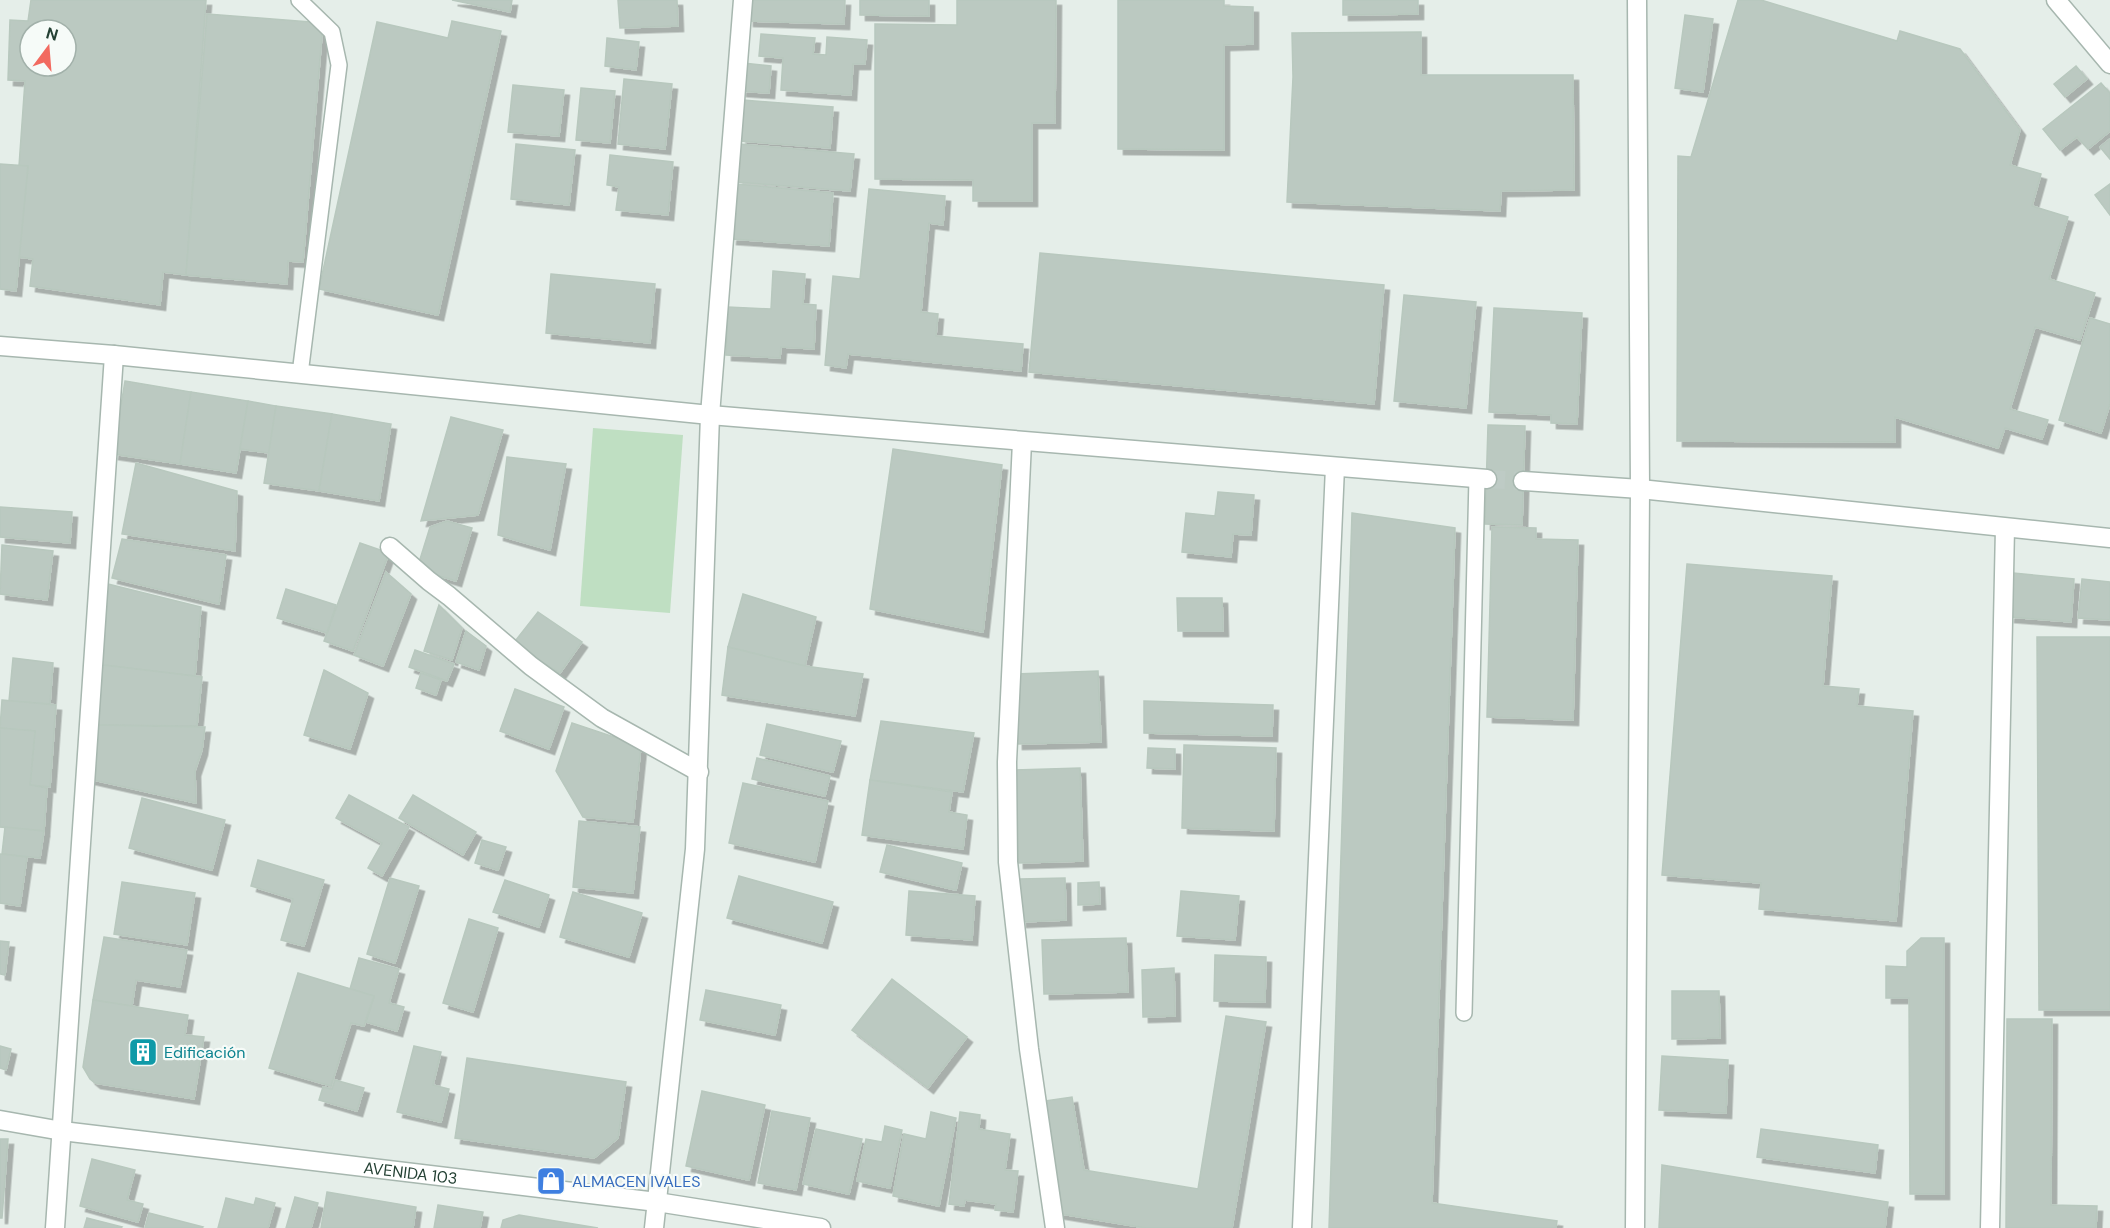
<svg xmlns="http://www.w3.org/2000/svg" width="2110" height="1228" font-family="'DM Sans',sans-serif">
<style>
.green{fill:#bfdfc2}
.building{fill:#bbc9c1;stroke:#b8c8be;stroke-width:1.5;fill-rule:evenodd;filter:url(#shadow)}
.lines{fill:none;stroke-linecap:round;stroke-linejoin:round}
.minor-tunnel{stroke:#becbc5;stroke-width:18;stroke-dasharray:18 9;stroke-linecap:butt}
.service-casing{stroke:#a7b7af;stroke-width:18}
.minor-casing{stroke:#a7b7af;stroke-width:21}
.service{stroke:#fff;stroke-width:15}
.minor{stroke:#fff;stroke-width:18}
.labels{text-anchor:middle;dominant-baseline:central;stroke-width:4.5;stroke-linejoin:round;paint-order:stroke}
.culture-label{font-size:16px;fill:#0d838f;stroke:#f6fbf8;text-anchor:start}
.street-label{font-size:16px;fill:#244134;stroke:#f6fbf8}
.shop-label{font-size:16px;fill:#366cbe;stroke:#f6fbf8;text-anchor:start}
</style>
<defs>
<filter id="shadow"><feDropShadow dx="5.5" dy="5.5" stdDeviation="0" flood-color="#0004"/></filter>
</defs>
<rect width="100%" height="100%" fill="#e5eee9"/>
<path class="green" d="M593 428 683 435 670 613 580 606Z"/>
<g class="building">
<path d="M31 0H206L186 275 163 272 160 305 30 286 33 259 19 257 28 166H19L25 81 8 80 10 20 28 21ZM30 30H66V66H30Z"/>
<path d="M452 0H512L510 12Z"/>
<path d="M618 0H677L678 26 620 28Z"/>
<path d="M748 0H845L844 24 748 21Z"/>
<path d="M860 0H929V16L860 15Z"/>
<path d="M957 0H1056L1055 123H1032V201H973V180L875 179V24L957 25Z"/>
<path d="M1118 0H1224V6L1253 7V44L1224 45V150L1118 149Z"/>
<path d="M1343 0H1418V14L1343 15Z"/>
<path d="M1738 0H1761L1897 41 1900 31 1960 49 2020 130 2010 165 2041 174 2032 206 2068 217 2049 279 2095 293 2080 340 2035 327 2010 409 2048 420 2042 439 2005 428 1998 448 1895 417V442L1677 441 1678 156 1691 157Z"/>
<path d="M207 14 323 23 303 262 288 261 287 284 186 275Z"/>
<path d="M1685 15 1713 19 1703 92 1675 88Z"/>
<path d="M452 21 501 31 438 315 319 289 377 22 448 38Z"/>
<path d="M1421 32V75H1573L1574 190 1501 191 1500 211 1287 202 1293 77 1292 33Z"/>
<path d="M761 34 815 38 813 54 826 55 827 37 867 40 865 64H853L851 95 781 90 783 58 759 56Z"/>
<path d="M607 38 639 42 636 70 605 66Z"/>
<path d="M743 63 771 66 769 93 741 91Z"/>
<path d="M2076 66 2087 79 2065 97 2054 84Z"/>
<path d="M624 79 672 84 665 149 618 144Z"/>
<path d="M2101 83 2110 93V131L2088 149 2077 137 2060 150 2043 129Z"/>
<path d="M513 85 564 90 559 136 508 132Z"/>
<path d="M581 88 615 91 610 143 576 140Z"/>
<path d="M743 100 833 107 830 148 740 141Z"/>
<path d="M2110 139V159L2100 147Z"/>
<path d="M516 144 575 150 569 205 511 199Z"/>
<path d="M739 144 854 154 850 191 737 182Z"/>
<path d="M610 155 673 162 668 215 616 210 619 187 607 185Z"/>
<path d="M0 164 28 166 16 291 0 289Z"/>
<path d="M736 184 833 193 829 246 731 239Z"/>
<path d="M2110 184V215L2095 195Z"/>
<path d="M869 189 945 196 943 225 929 223 921 312 938 314 936 336 1023 344 1021 371 848 354 846 368 825 365 833 276 860 279Z"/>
<path d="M1040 253 1384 285 1374 404 1029 372Z"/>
<path d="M773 271 805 274 803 304 816 305 814 349 781 347 780 358 726 355 728 307 771 309Z"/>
<path d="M551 274 655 284 650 343 546 333Z"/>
<path d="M1404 295 1476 302 1466 408 1394 401Z"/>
<path d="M1494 308 1582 313 1577 424 1551 423V415L1489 412Z"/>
<path d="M2090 318 2110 324V404L2101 433 2059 420Z"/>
<path d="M125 381 191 392 180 464 113 454Z"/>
<path d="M191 392 248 401 236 473 180 464Z"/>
<path d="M248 401 276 406 269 453 240 449Z"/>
<path d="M276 406 332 414 319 491 264 483Z"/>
<path d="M332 414 391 424 379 501 319 491Z"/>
<path d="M451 417 503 430 478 515 421 521Z"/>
<path d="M1488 425 1525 426 1522 525 1485 524Z"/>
<path d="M893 449 1002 465 983 632 870 609Z"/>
<path d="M507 457 566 464 550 550 498 535Z"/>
<path d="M136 463 237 491 235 551 122 534Z"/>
<path d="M1218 492 1254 495 1251 535 1233 534 1231 557 1182 552 1186 513 1215 516Z"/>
<path d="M0 507 72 512 70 543 0 537Z"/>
<path d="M1352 513 1455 528 1432 1203 1557 1221 1556 1228H1329Z"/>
<path d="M447 521 472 528 456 581 417 569 430 527Z"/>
<path d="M1492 527 1536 528V539L1578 540 1573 720 1487 717Z"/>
<path d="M122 539 226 555 219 604 112 578Z"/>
<path d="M360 543 389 553 353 651 324 641Z"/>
<path d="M2 545 53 551 47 600 0 594Z"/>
<path d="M1687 564 1832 576 1823 686 1859 689 1857 706 1913 711 1896 921 1759 909 1761 883 1662 875Z"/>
<path d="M386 572 411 594 383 666 354 655Z"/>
<path d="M2013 573 2074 579 2071 622 2009 617Z"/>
<path d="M2082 579 2110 582V620L2078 618Z"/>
<path d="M104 583 201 607 195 676 95 664Z"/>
<path d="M286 589 336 605 327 633 277 618Z"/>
<path d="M743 594 816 617 805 666 728 647Z"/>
<path d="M1177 598H1222L1223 631H1178Z"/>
<path d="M439 605 462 628 452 660 424 651Z"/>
<path d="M538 612 582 642 560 673 512 645Z"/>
<path d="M466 631 486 646 479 670 456 662Z"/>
<path d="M2037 637H2110V1010H2039Z"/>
<path d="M728 647 805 666 863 674 855 716 722 695Z"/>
<path d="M415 650 454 664 447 681 409 667Z"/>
<path d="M13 658 53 663 50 704 9 701Z"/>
<path d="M95 664 202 677 197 726 93 725Z"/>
<path d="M324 670 368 693 350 749 304 735Z"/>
<path d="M1098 671 1101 742 1017 744 1015 674Z"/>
<path d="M421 673 441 680 436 695 416 688Z"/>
<path d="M515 689 564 707 549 749 500 731Z"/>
<path d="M2 700 56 705 50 787 30 785 35 731 0 728Z"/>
<path d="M1144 701 1273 705 1272 736 1144 733Z"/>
<path d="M881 721 974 733 963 792 870 780Z"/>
<path d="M572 723 641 746 633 822 583 817 556 771Z"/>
<path d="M767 724 841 741 833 772 760 755Z"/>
<path d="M93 725 205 727 202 750 195 771 196 803 89 779Z"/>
<path d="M0 728 35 731 30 785 47 788 44 831 0 827Z"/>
<path d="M1184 745 1276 748 1274 831 1182 828Z"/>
<path d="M1148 748 1175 749V769L1147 768Z"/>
<path d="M757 758 830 776 825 796 752 779Z"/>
<path d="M1080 768 1083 861 1018 863 1015 770Z"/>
<path d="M870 780 952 792 949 812 967 815 963 849 862 835Z"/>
<path d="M743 783 828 801 815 862 729 843Z"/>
<path d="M349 795 409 827 382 876 368 868 382 843 336 818Z"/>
<path d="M413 795 476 832 463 855 399 818Z"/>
<path d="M142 798 225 820 212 870 129 848Z"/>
<path d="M579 821 640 827 633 893 573 887Z"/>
<path d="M5 827 44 831 40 858 2 854Z"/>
<path d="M482 840 506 847 498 870 475 863Z"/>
<path d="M887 845 962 863 956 890 880 872Z"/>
<path d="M0 854 27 857 20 906 0 903Z"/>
<path d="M258 860 324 880 304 946 281 940 293 899 251 886Z"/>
<path d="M739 876 833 902 822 943 727 918Z"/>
<path d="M390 878 419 886 395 963 367 954Z"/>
<path d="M1065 878 1066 920 1021 922 1020 879Z"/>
<path d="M505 880 549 895 539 927 493 912Z"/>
<path d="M122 882 195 893 187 945 114 934Z"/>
<path d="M1099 882 1100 904 1078 905V883Z"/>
<path d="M909 891 975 896 972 940 906 935Z"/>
<path d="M1181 891 1239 896 1235 940 1177 936Z"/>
<path d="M573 892 642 913 629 957 560 937Z"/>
<path d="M469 919 498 928 473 1012 443 1003Z"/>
<path d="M104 937 187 950 180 987 136 980 132 1006 93 1000Z"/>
<path d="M1126 938 1128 992 1044 994 1042 940Z"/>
<path d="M1921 938H1944V1194H1910L1909 998H1886V966L1907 967V951Z"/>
<path d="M0 941 9 942 5 975 0 974Z"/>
<path d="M1215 955 1266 957 1265 1002 1214 1001Z"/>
<path d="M359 958 399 969 389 1003 404 1007 397 1031 366 1022 374 996 350 989Z"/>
<path d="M1174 968 1175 1016 1143 1017 1142 970Z"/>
<path d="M298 973 374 996 364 1026 351 1023 331 1086 269 1068Z"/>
<path d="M892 979 967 1037 928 1088 852 1030Z"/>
<path d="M706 990 781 1005 775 1035 700 1020Z"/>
<path d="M1672 991H1719L1720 1038 1672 1039Z"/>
<path d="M93 1000 188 1015 185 1035 204 1037 194 1099 95 1083 90 1079 83 1067Z"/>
<path d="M1226 1016 1266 1022 1232 1228H1146L1056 1213 1039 1102 1072 1097 1084 1170 1198 1189Z"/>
<path d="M2007 1019H2052L2051 1205 2097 1206 2096 1228H2006Z"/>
<path d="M0 1046 11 1049 6 1070 0 1068Z"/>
<path d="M414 1046 441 1052 433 1085 449 1089 441 1122 397 1112Z"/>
<path d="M1662 1056 1728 1060 1726 1113 1659 1110Z"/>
<path d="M467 1058 626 1082 618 1138 594 1158 455 1138Z"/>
<path d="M335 1080 364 1088 357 1111 319 1100 323 1087 332 1089Z"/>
<path d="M702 1091 765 1105 749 1180 686 1166Z"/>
<path d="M772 1111 810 1118 796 1190 758 1183Z"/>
<path d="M931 1112 956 1118 939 1206 893 1196 904 1134 926 1139Z"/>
<path d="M960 1112 980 1115 979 1129 1010 1134 1005 1170 1018 1171 1013 1212 995 1210 996 1204 965 1200 964 1206 949 1204Z"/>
<path d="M885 1126 902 1130 890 1188 857 1181 866 1139 882 1142Z"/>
<path d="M816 1129 862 1139 849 1194 803 1184Z"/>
<path d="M1761 1129 1878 1145 1875 1173 1757 1157Z"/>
<path d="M0 1139H8L2 1218H0Z"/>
<path d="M92 1159 135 1170 127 1200 143 1204 138 1222 80 1206Z"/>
<path d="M1662 1165 1888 1202 1885 1228H1659Z"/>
<path d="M327 1192 416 1207 413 1228H321Z"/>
<path d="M295 1197 318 1203 311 1228H286Z"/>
<path d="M226 1198 254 1205 256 1198 275 1203 268 1228H218Z"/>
<path d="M438 1205 483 1212 480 1228H434Z"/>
<path d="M149 1213 203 1227 202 1228H145Z"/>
<path d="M519 1215 598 1228H501L503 1220Z"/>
<path d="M87 1218 122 1227 121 1228H84Z"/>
</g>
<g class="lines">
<path class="minor-tunnel" d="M1487 479 1523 481"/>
<g class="service-casing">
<g id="service">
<path d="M299 0 332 32 339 65 300 374"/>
<path d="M1464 1013 1477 478"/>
</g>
</g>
<g class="minor-casing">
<g id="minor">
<path d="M2056 0 2110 64"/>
<path d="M0 346 114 355 710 415 1487 479"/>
<path d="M1022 442 1007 762 1008 862 1029 1049 1055 1228"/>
<path d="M1523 481 1640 489 2110 538"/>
<path d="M390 547 429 581 449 596 531 666 602 718 699 772"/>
<path id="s1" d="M0 1120 62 1131 657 1202 821 1228"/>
<path d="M55 1228 114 355"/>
<path d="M654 1228 695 849 710 415 743 0"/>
<path d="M1302 1228 1335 467"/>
<path d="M1635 1228 1640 489 1637 0"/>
<path d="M1990 1228 2005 528"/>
</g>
</g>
<use href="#service" class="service"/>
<use href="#minor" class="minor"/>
</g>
<defs>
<g id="building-square" transform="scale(1.5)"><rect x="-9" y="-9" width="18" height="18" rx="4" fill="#0f9aa8" stroke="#f6fbf8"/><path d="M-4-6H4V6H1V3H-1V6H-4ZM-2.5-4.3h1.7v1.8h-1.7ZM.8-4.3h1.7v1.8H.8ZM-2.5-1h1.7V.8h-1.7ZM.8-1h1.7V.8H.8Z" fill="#fff"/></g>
<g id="shop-square" transform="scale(1.5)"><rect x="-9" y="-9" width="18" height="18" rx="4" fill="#3f7fe0" stroke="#f6fbf8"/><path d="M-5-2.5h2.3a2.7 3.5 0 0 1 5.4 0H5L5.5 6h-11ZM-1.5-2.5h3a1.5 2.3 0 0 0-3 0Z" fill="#fff"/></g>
</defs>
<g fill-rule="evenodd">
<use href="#building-square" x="143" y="1052"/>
<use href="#shop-square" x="551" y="1181"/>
</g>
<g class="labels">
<g class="culture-label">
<text x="164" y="1052">Edificación</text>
</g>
<g class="street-label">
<text stroke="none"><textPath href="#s1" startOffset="414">AVENIDA 103</textPath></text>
</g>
<g class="shop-label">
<text x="572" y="1181">ALMACEN IVALES</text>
</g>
</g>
<g transform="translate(48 48) rotate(16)"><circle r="28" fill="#f6fbf8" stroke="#a2b1aa" stroke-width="1.5"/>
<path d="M0-4.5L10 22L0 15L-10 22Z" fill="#f26a60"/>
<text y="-9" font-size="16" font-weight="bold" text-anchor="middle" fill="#244134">N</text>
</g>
</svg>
